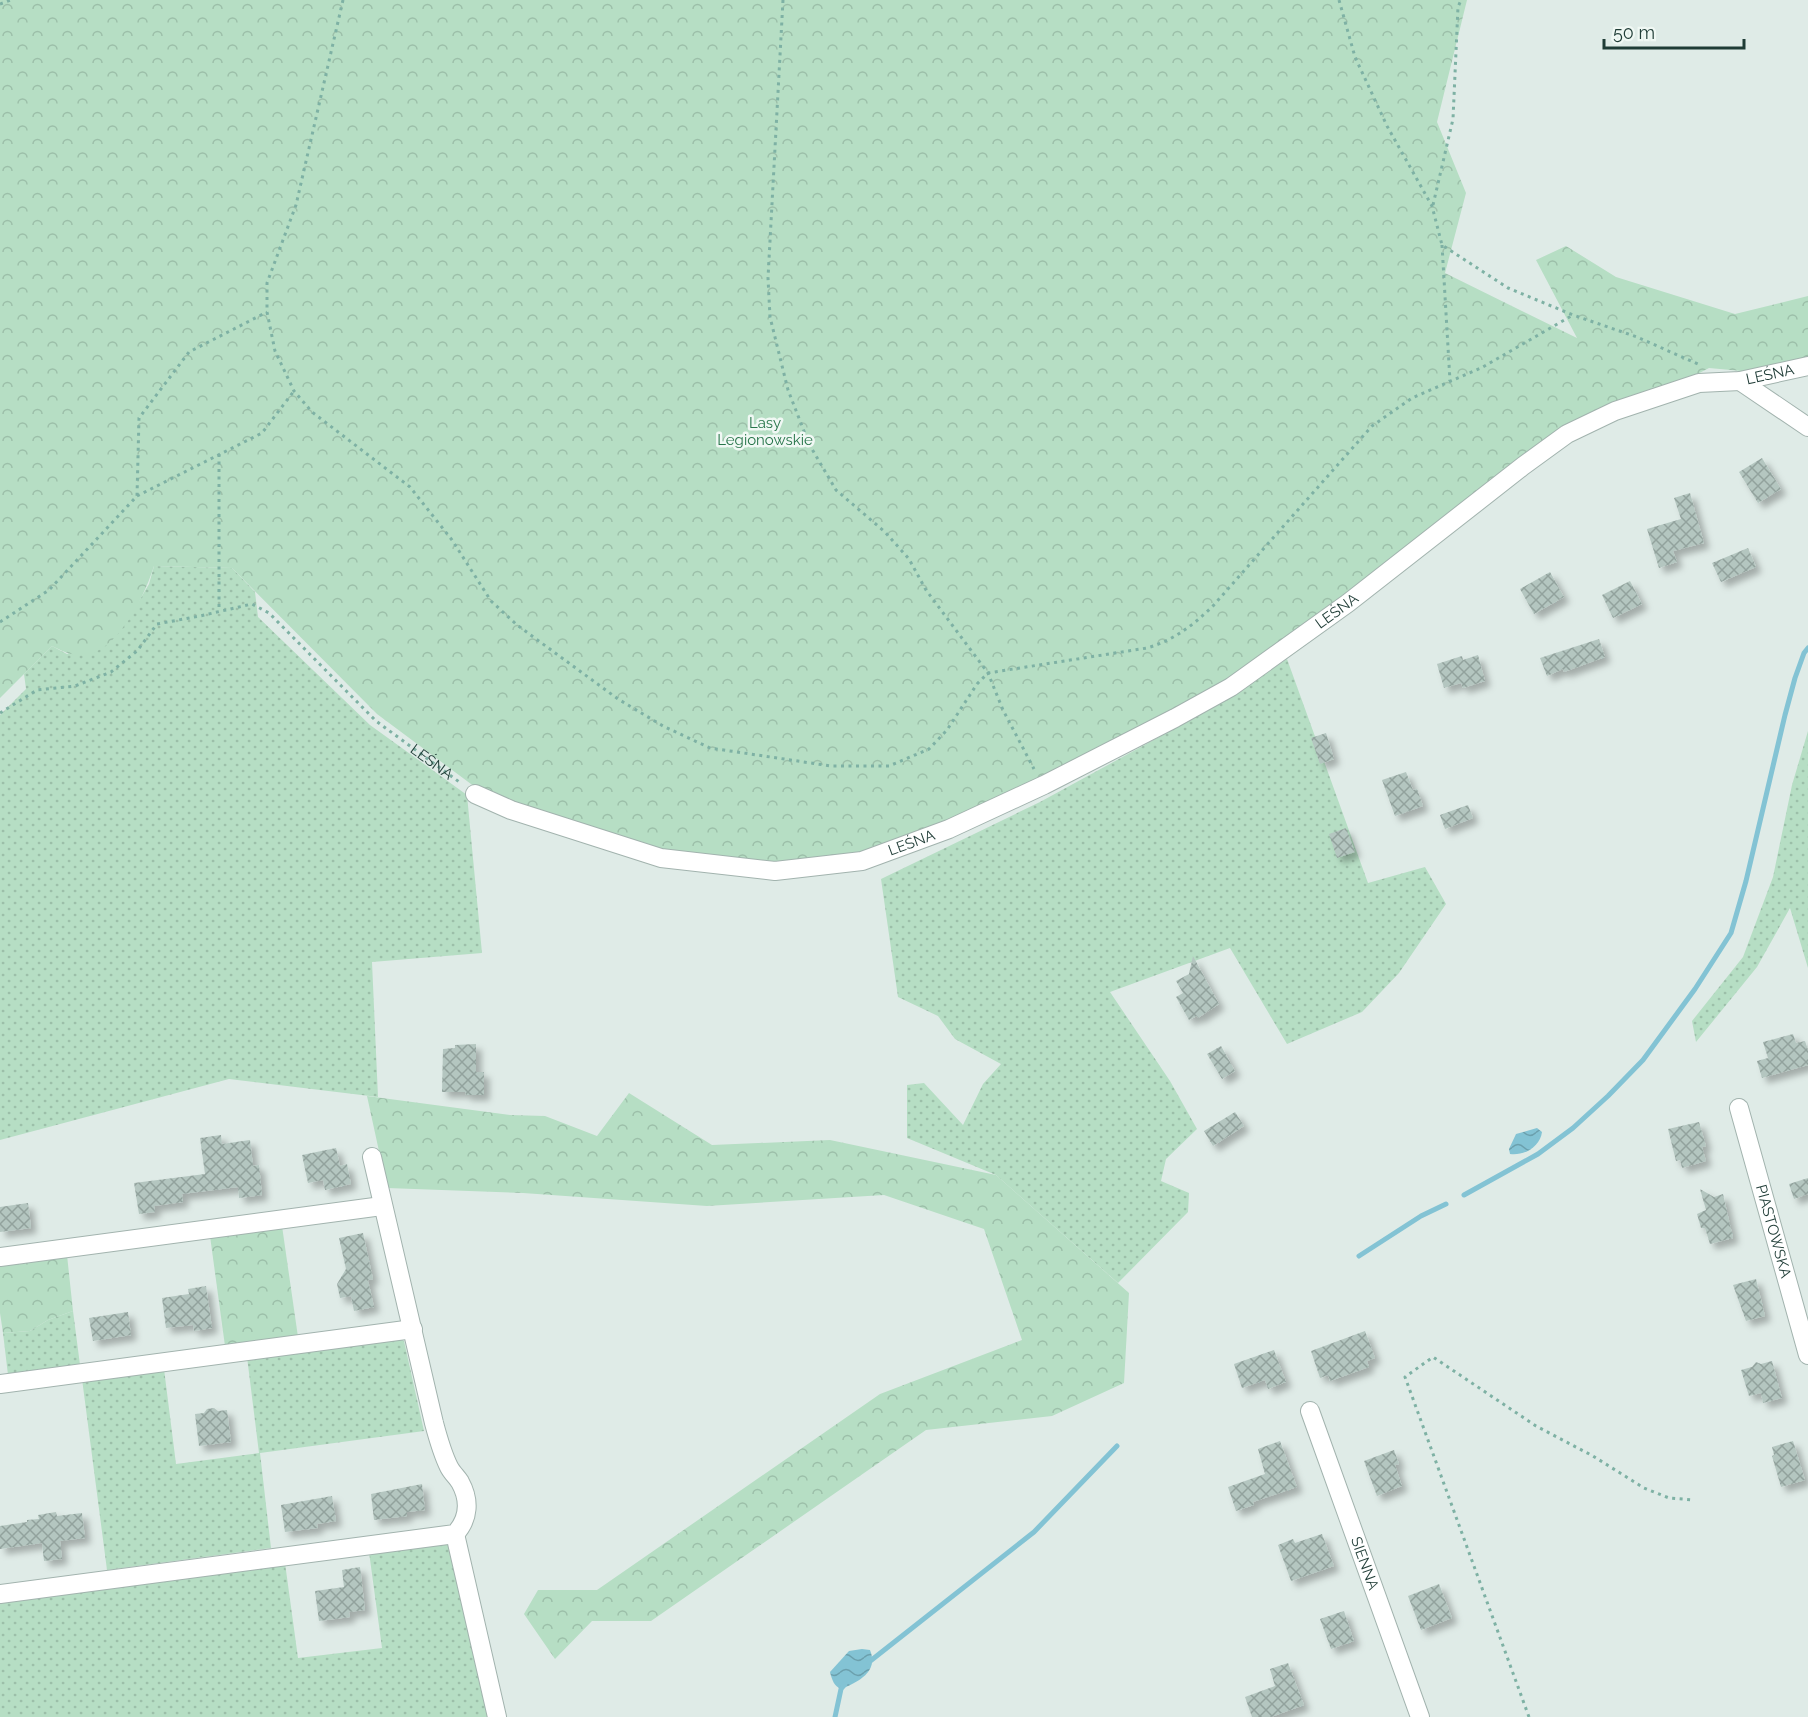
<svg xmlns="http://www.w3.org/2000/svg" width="1808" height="1717" font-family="Raleway,sans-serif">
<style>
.grass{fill:url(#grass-dots)}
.forest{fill:url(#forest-crowns)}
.water{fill:url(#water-waves)}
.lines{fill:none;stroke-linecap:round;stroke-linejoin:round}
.stream{stroke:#83c3d4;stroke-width:5}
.building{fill:url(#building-cross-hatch);filter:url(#shadow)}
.street-casing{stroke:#a2b3ae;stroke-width:20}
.path{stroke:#7eb1a4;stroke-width:3;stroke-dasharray:3 4.5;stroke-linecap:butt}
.street{stroke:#fff;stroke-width:18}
.labels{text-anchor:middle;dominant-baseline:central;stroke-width:5;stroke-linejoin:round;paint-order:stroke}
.street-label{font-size:15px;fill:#1f3c36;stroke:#f0f8f4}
.park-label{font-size:15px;fill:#27754a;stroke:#f0f8f4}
</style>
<defs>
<pattern id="grass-dots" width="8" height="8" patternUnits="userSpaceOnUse" patternTransform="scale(1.5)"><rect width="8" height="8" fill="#b6dec4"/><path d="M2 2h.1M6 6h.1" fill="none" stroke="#9cbfa9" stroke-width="1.8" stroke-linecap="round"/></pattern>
<pattern id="forest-crowns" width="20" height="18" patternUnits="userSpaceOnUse" patternTransform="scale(1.5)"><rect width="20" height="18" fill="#b6dec4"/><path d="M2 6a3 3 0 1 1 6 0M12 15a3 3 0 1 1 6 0" fill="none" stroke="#9cbfa9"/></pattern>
<pattern id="water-waves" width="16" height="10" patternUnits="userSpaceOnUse" patternTransform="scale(1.5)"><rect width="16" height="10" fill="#83c3d4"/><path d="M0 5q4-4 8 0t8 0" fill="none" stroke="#6ba0ad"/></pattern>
<pattern id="building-cross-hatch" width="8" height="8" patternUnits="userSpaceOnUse" patternTransform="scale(1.5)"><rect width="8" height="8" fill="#b4c6c0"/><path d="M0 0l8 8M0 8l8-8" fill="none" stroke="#92a29d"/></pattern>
<filter id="shadow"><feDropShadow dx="5.5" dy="5.5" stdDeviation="3" flood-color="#0004"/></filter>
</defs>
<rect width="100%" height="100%" fill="#dfebe7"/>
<g class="grass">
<path d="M154 566 232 568 255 592 258 617 370 725 467 795 482 953 372 962 378 1097 229 1079 0 1140V715L26 689 24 674 52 646 67 654 126 623 149 584Z"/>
<path d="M1287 659 1368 883 1425 867 1446 904 1399 973 1362 1012 1287 1044 1230 948 1110 992 1170 1081 1197 1129 1166 1159 1161 1181 1189 1193 1188 1212 1118 1283 996 1175 907 1138V1085L924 1083 963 1125 983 1084 1001 1064 955 1039 938 1016 898 997 881 879 1040 802 1216 706Z"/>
<path d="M1808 731V968L1790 908 1757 967 1696 1042 1692 1021 1743 957 1773 877 1792 785Z"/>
<path d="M73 1311 80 1365 8 1375 3 1333 30 1331 48 1320Z"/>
<path d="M399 1338 404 1341 424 1431 260 1453 271 1548 107 1570 82 1379 164 1369 176 1464 259 1453 247 1357Z"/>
<path d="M449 1541 488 1717H0V1601L285 1563 298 1658 382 1648 369 1552Z"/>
</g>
<g class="forest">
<path d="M0 0H1467L1437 122 1466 193 1445 273 1577 338 1536 260 1566 246 1616 277 1735 314 1808 296V373H1763L1709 368 1580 435 1213 689 948 825 858 855 778 866 652 853 479 790 377 714 232 568 154 566C145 595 118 653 83 655 72 656 62 651 52 646L0 698Z"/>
<path d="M629 1093 712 1145 830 1140 996 1175 1129 1293 1124 1383 1052 1416 926 1430 651 1621H592L555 1659 524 1614 538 1590H597L880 1394 1022 1340 984 1229 884 1195 707 1206 523 1193 387 1188 367 1096 510 1115 545 1116 597 1136Z"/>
<path d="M282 1226 298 1337 225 1346 210 1236Z"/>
<path d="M67 1255 73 1311 48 1320 30 1331 3 1333 0 1313V1264Z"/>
</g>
<g class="water">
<path d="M1537 1128 1542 1132C1540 1147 1524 1156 1510 1154L1509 1149 1516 1134Z"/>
<path d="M862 1649 870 1650C879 1672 858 1682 841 1689 834 1686 832 1680 830 1672L849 1651Z"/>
</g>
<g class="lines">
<g class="stream">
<path d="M1464 1195 1538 1154 1573 1128 1608 1096 1643 1060 1695 989 1731 933 1746 881 1785 715 1795 678 1804 653 1808 648"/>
<path d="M1359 1256 1421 1216 1446 1204"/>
<path d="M869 1662 1034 1532 1117 1446"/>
<path d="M835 1717 841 1689 845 1684"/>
</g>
</g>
<g class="building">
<path d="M1762 458 1781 489 1758 503 1739 472Z"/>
<path d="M1690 493 1704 543 1673 551 1677 562 1659 568 1647 529 1681 519 1674 498Z"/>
<path d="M1748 548 1756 567 1721 582 1712 563Z"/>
<path d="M1550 572 1564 597 1534 614 1520 589Z"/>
<path d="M1630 581 1642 604 1613 618 1602 595Z"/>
<path d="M1599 639 1605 657 1564 672 1563 669 1547 676 1540 658Z"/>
<path d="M1478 655 1485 681 1463 688 1461 683 1444 688 1437 664 1462 656 1463 660Z"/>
<path d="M1326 733 1334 759 1320 764 1311 738Z"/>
<path d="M1406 772 1413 790 1417 789 1423 806 1395 816 1382 780Z"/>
<path d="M1468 805 1473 818 1445 829 1440 815Z"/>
<path d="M1346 828 1355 852 1337 858 1329 834Z"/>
<path d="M1193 956 1219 1004 1198 1018 1197 1016 1189 1020 1176 997 1183 993 1176 981 1189 974Z"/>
<path d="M1793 1034 1796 1043 1805 1041 1808 1050V1065L1762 1078 1757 1061 1768 1058 1763 1042Z"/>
<path d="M476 1044V1072H484V1095H466L465 1092H442L443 1049 455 1048V1045Z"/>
<path d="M1221 1046 1235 1071 1222 1079 1207 1054Z"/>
<path d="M1235 1112 1244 1126 1213 1146 1204 1131Z"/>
<path d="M1699 1122 1706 1146 1702 1147 1706 1161 1682 1168 1680 1160 1676 1161 1668 1129Z"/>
<path d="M221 1135 222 1144 250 1140 253 1166 259 1165 262 1195 239 1198 238 1187 182 1194 183 1202 154 1206 155 1212 139 1214 134 1183 205 1174 200 1138Z"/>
<path d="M336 1148 340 1166 347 1164 351 1184 325 1190 323 1180 308 1183 302 1155Z"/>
<path d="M1808 1178V1194L1794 1199 1789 1184Z"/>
<path d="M1700 1189 1714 1197 1723 1194 1733 1238 1710 1244 1705 1228H1701L1697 1214 1706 1210Z"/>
<path d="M28 1203 31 1228 0 1232V1207Z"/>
<path d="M363 1233 373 1279 368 1280 374 1307 354 1311 351 1296 340 1298 337 1284 346 1269 339 1238Z"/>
<path d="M1756 1279 1765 1316 1746 1321 1733 1285Z"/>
<path d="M206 1286 212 1328 194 1331 193 1325 166 1328 162 1298 189 1294 188 1289Z"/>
<path d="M128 1312 131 1335 93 1341 89 1318Z"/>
<path d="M1365 1331 1375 1358 1367 1361 1369 1367 1330 1381 1328 1375 1320 1378 1311 1351Z"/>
<path d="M1274 1350 1286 1382 1268 1389 1265 1380 1242 1388 1234 1364Z"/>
<path d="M1772 1361 1782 1398 1763 1403 1761 1393 1749 1396 1741 1370 1752 1367 1756 1362 1761 1364Z"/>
<path d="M214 1408 218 1411 227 1410 231 1442 199 1446 195 1414 204 1413 207 1409Z"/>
<path d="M1280 1441 1297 1487 1253 1502 1254 1505 1236 1511 1228 1487 1265 1474 1258 1449Z"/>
<path d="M1793 1441 1805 1480 1781 1487 1772 1456 1774 1455 1772 1447Z"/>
<path d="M1394 1450 1399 1464 1395 1465 1402 1486 1377 1496 1364 1461Z"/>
<path d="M422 1484 425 1510 407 1512V1516L374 1520 371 1494Z"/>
<path d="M332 1496 336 1521 317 1524 318 1528 285 1532 281 1505Z"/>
<path d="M56 1512 57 1516 82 1513 85 1538 60 1541 62 1559 44 1561 42 1543 0 1549V1526L27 1522V1520L39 1519 38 1515Z"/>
<path d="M1322 1534 1334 1566 1291 1581 1278 1545 1293 1539 1295 1543Z"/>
<path d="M360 1567 365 1610 349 1612 350 1617 319 1621 315 1591 344 1587 342 1570Z"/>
<path d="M1439 1584 1452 1618 1421 1630 1408 1596Z"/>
<path d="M1344 1611 1354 1641 1331 1649 1320 1619Z"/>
<path d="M1288 1663 1304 1705 1271 1717H1252L1245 1697 1275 1686 1270 1669Z"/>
</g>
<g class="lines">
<g class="street-casing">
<g id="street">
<path d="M1740 381 1808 427"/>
<path id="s2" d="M475 794 511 810 661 858 775 871 862 861 949 829 1044 785 1175 718 1231 687 1348 603 1523 466 1567 434 1615 411 1699 383 1740 381 1808 366"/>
<path id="s3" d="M1739 1108 1808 1355"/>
<path d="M0 1257 382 1206"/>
<path d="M0 1384 413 1329"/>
<path id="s4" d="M1310 1411 1420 1717"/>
<path d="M455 1534 497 1717"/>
<path d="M0 1594 455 1534C469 1519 470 1500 460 1482 457 1477 452 1473 449 1467 442 1453 438 1438 434 1423L372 1157"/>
</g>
</g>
<g class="path">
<path d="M343 0 296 205 267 283V312L275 351 294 391 312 412 410 487 452 540 491 601 517 625 618 699 663 726 710 748 831 766H889L929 749 947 730 977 684 988 673 1147 648C1174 640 1192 626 1212 607L1372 426 1412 398 1481 368 1573 315"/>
<path d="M783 0 768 278 770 317 788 390 809 444 836 490 885 532 909 559 926 590 988 673 1003 710 1034 769"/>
<path d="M1339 0 1355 57 1387 126 1432 206 1442 245 1508 288 1573 315 1637 337 1700 365"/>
<path d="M0 4 11 0"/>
<path d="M1433 205 1453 119 1458 7 1461 0"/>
<path d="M1442 245 1450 381"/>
<path d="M219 454V610"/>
<path d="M137 496 262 433 294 391"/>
<path d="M0 622 49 590 137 496 139 418 189 352 267 312"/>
<path id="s1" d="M0 713 37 690 75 686 111 672 137 651 157 624 200 616 252 604 269 613 376 721 462 784"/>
<path d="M1529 1717 1405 1377 1433 1357 1536 1426 1593 1456 1644 1488 1669 1498 1694 1500"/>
</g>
<use href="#street" class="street"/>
</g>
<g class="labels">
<g class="street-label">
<text stroke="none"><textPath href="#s2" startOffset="1442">LEŚNA</textPath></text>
<text stroke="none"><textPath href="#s2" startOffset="938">LEŚNA</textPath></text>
<text stroke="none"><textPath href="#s1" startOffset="525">LEŚNA</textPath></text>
<text stroke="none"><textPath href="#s2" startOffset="452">LEŚNA</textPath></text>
<text stroke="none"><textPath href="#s3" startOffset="128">PIASTOWSKA</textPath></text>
<text stroke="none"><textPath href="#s4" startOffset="162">SIENNA</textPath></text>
</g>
<g class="park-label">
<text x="765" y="423">Lasy<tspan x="765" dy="17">Legionowskie</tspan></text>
</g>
</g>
<path d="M1604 39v9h140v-9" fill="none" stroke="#1f3c36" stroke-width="3"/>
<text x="1613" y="39" font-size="18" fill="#1f3c36" stroke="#f0f8f4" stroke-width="4.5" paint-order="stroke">50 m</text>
</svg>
